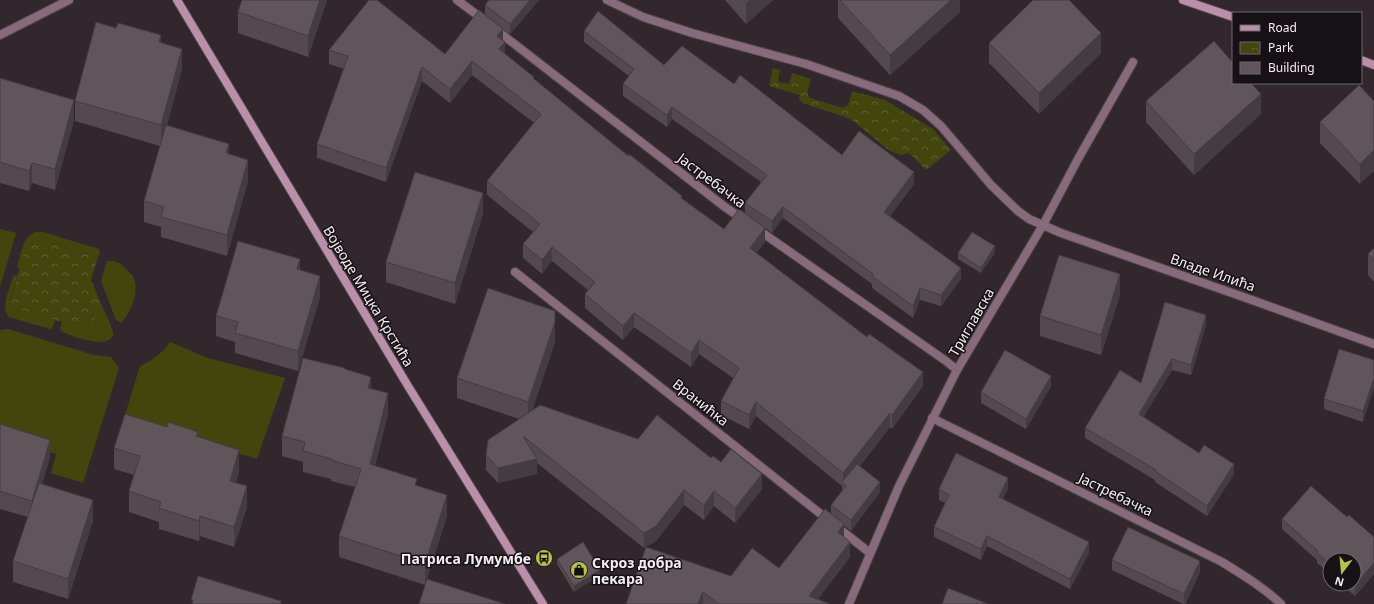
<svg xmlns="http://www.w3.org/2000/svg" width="1374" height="604" font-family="'Noto Sans',sans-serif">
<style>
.grass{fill:#42460d}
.park{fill:url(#park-crowns)}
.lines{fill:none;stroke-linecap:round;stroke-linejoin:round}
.street-casing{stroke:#4c4348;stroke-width:10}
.secondary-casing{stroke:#4c4348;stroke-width:10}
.street{stroke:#876a7b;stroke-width:8}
.secondary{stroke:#bb8ea9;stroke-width:8}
.wall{fill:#53494e}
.shaded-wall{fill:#433c40}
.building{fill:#60555b;stroke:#433c40}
.labels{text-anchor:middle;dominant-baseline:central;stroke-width:3;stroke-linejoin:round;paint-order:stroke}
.street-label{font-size:14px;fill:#f4edf1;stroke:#161114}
.poi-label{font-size:14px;font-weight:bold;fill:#f4edf1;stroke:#161114;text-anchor:end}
</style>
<defs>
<pattern id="park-crowns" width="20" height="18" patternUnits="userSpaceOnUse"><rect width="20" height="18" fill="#42460d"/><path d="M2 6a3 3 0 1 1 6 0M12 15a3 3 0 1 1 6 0" fill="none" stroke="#5e6131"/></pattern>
</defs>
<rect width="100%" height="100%" fill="#31272d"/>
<g class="grass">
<path d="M0 229 16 233 0 287Z"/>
<path d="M35 232H43L99 249 100 253 98 257 39 240 24 252 20 268 17 267C21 253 22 239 35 232Z"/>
<path d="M107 261C116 260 121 263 126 269 128 271 132 274 133 276 140 291 132 311 121 323L116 320 101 281Z"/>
<path d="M14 275 17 276 9 306 56 319 52 328 50 329 9 317C0 307 10 287 14 275Z"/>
<path d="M103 308C106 314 114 330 113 335 109 350 69 336 61 331L60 328 62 321 73 324 98 316Z"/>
<path d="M8 329 94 355 111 357 119 368 83 483 51 473 56 454 0 437V330Z"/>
<path d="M170 342 208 358 285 378 257 459 124 418 140 366C152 360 162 354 170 342Z"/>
</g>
<g class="park">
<path d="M773 68 780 70 778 82 789 84 792 73 811 79 807 93 810 98 843 108 848 105 852 91 885 100 933 129 951 150 926 170 909 153 901 155 890 151 851 119 803 103 799 99 800 95 769 86Z"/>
<path d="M39 240 98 257 91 280 103 308C99 314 95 321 88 324 75 329 24 310 9 306L24 252 30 242Z"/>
</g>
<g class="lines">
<g class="street-casing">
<g id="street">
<path d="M457 0 484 20"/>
<path d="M607 0 643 17 692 33 806 64 899 96 923 110 941 126 991 185 1018 211 1029 219 1061 233 1252 300 1374 344"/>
<path d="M495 29 725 207 744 220"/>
<path d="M0 35 69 0"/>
<path d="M757 229 946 361 957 370"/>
<path d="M515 272 870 553"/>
<path d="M932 418 1222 562C1243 575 1263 587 1281 604"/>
<path d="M849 604 899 486 957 370 1043 225 1078 159 1133 62"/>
</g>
</g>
<g class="secondary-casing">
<g id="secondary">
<path d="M177 0 408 386 543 604"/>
<path d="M1183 0 1233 17"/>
<path d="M1361 60 1374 65"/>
</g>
</g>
<use href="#street" class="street"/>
<use href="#secondary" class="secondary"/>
</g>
<g class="wall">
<path d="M242 0H327L308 57 238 33V12Z"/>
<path d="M489 0H539L510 34 503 29V41L505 54 534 79 682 199 724 229 745 214V203L761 182 672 119 667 127 623 96V84L629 76 584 42V31L664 65 734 84 842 155 914 184 890 216 961 279 941 306 920 300 913 318 872 288V284L783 218 772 233 765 228V242L756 253 923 386 892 429 890 427 860 466 880 492 851 531 844 525V537L850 557 818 599 830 604H626L731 576 779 568 831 514V505L842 491V486L756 416 749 429 721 415V401L733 378 699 354 691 367 634 327 623 340 585 308V294L588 290 552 261 542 274 523 258V244L533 232 487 195V181L534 123 472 75 450 103 422 81 386 182 317 158V144L344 69 329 64V50L445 54 485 15V5Z"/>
<path d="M725 0H773L746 24Z"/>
<path d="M838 0H960V12L890 75 838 18Z"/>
<path d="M161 43 182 69 167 125 229 154 248 181 227 256 161 237V227L144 222V201L160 146 75 121V101Z"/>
<path d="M989 43 1101 53 1039 114 989 63Z"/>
<path d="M0 78 74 120 55 190 32 183 29 191 0 183Z"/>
<path d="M1146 101 1261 114 1194 175 1146 122Z"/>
<path d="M1374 101 1360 184 1320 143V122Z"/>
<path d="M483 214 455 304 386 282V262Z"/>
<path d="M1374 248V282L1368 275V254Z"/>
<path d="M995 252 981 273 958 259V253Z"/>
<path d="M300 270 320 297 298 371 235 353V342L216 336V316Z"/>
<path d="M1120 295 1101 355 1040 336V316Z"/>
<path d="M1206 325 1191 375 1172 370 1143 417 1199 453 1234 474 1207 516 1155 482V480L1085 438V428L1141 383Z"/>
<path d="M555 342 532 411 711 458 721 462 762 489 735 523 714 506 704 520 684 505 656 541 644 548 537 463V474L498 483 486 470V455L519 419 457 398V378Z"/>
<path d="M1374 360 1363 422 1324 409V399Z"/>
<path d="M345 369 371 389 388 414 375 466 417 486 447 516 425 585 339 557V536L355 487 331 481V479L303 472V462L282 456V436Z"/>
<path d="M1051 386 1026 429 981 403V392Z"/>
<path d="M0 424 50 457 42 484 93 521 68 599 13 582V561L28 517 0 509Z"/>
<path d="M167 427 198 437 239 471 236 482 247 507 234 547 200 536 199 541 159 529V522L129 512V491L134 475 114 469V448Z"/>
<path d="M1008 488 1003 499 1089 553 1070 589 987 546 981 560 934 537V527L945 503 939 500V489Z"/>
<path d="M1347 517 1374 537V574L1355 596 1341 584H1354L1330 560V574L1317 563V560L1282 529V519Z"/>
<path d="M557 559 600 575 574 592 557 564Z"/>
<path d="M1112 560 1200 572 1185 604H1183L1112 570Z"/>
</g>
<g class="shaded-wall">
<path d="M320 0H327L308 57V36Z"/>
<path d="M530 0H539L510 34V24Z"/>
<path d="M750 0H773L746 24V3Z"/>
<path d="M951 0H960V12L890 75V55Z"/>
<path d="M503 29V43L497 36Z"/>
<path d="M1101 33V53L1039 114V93Z"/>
<path d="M161 35V56L159 42Z"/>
<path d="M505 42V56L499 49Z"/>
<path d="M182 49V69L161 146V125Z"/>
<path d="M472 61V75L450 103V89Z"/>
<path d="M422 67V81L386 182V168Z"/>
<path d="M1261 94V114L1194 175V154Z"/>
<path d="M74 100V120L55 190V169Z"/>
<path d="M672 107V119L667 127V115Z"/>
<path d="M229 144V165L226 153Z"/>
<path d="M1374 150V171L1360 184V164Z"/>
<path d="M248 160V181L227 256V235Z"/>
<path d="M32 163V183L29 191V171Z"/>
<path d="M914 172V184L884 224V212Z"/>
<path d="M483 193V214L455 304V283Z"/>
<path d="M783 207V218L772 233V221Z"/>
<path d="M765 228V242L750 262V248Z"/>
<path d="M995 246V252L981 273V268Z"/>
<path d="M552 247V261L542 274V260Z"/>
<path d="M300 259V280L297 269Z"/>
<path d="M961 268V279L941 306V295Z"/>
<path d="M1120 274V295L1101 355V335Z"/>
<path d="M320 276V297L298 371V351Z"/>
<path d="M920 288V300L913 318V306Z"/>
<path d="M634 313V327L623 340V326Z"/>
<path d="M1206 315V325L1191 375V365Z"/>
<path d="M555 322V342L528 422V402Z"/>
<path d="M699 340V354L691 367V353Z"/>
<path d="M1172 359V370L1139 425V414Z"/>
<path d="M923 372V386L892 429V415Z"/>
<path d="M1051 376V386L1026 429V419Z"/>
<path d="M371 377V397L368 388Z"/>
<path d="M1374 378V388L1363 422V411Z"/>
<path d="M388 393V414L370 484V464Z"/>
<path d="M756 402V416L749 429V415Z"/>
<path d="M890 413V427L845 485 843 484V473Z"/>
<path d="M50 440V457L32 518V501Z"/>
<path d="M239 450V471L230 501V481Z"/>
<path d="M537 459V474L498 483V468Z"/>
<path d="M1234 464V474L1207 516V506Z"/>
<path d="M762 474V489L735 523V508Z"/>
<path d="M1008 478V488L999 507V497Z"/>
<path d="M880 482V492L851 531V520Z"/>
<path d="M247 486V507L234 547V527Z"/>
<path d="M684 490V505L656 541 644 548V533Z"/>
<path d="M714 491V506L704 520V505Z"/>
<path d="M447 495V516L425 585V564Z"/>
<path d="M93 500V521L68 599V579Z"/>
<path d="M200 516V536L199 541V521Z"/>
<path d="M844 524V539L838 532Z"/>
<path d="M987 536V546L981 560V549Z"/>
<path d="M850 542V557L814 604 809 596Z"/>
<path d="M1089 542V553L1070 589V579Z"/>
<path d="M1200 561V572L1184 604V594Z"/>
<path d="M1374 563V574L1355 596V585Z"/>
<path d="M600 570V575L574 592V586Z"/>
<path d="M703 592V604H698Z"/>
</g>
<g class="building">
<path d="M242 0H320L308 36 238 12Z"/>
<path d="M369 0H377L445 54 479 10 503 29 497 36 505 42 499 49 534 77 533 78 628 156 629 154 682 196 681 198 724 229 739 209 765 228 750 248 867 337 869 334 923 372 892 415 890 413 843 473 756 402 749 415 721 401 739 368 699 340 691 353 634 313 623 326 585 294 595 282 552 247 542 260 523 244 540 224 487 181 541 114 472 61 450 89 422 67 386 168 317 144 348 56 329 50Z"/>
<path d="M489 0H530L510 24 485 5Z"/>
<path d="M743 0H750L746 3Z"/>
<path d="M840 0H951L890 55Z"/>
<path d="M1033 0H1069L1101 33 1039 93 989 43Z"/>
<path d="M598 11 664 65 682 46 734 84 740 75 842 155 859 131 914 172 884 212 961 268 941 295 920 288 913 306 872 276 873 274 783 207 772 221 745 203 767 175 672 107 667 115 623 84 634 69 584 31Z"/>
<path d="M96 22 116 28 118 23 161 35 159 42 182 49 161 125 75 101Z"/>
<path d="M1214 41 1233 63V83H1251L1261 94 1194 154 1146 101Z"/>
<path d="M0 78 74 100 55 169 32 163 29 171 0 162Z"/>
<path d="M1359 85 1374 101V150L1360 164 1320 122Z"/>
<path d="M166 125 229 144 226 153 248 160 227 235 161 217 164 207 144 201Z"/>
<path d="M415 172 483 193 455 283 386 262Z"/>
<path d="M972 232 995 246 981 268 958 253Z"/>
<path d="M238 241 300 259 297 269 320 276 298 351 235 333 238 322 216 316Z"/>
<path d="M1374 248V261L1368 254Z"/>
<path d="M1059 255 1120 274 1101 335 1040 316Z"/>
<path d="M488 288 555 311V322L528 402 457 378Z"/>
<path d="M1165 302 1206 315 1191 365 1172 359 1139 414 1199 453 1204 445 1234 464 1207 506 1155 471 1156 470 1085 428 1120 370 1141 383Z"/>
<path d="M1339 349 1374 360V378L1363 411 1324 399Z"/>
<path d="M1005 350 1051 376 1026 419 981 392Z"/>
<path d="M303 358 345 368V369L371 377 368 388 388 393 370 464 417 479 415 485 447 495 425 564 339 536 361 469 331 460 332 459 303 451 305 442 282 436Z"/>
<path d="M540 405 638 439 657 415 711 458 713 456 721 462 731 449 762 474 735 508 714 491 704 505 684 490 656 526 644 533 523 436 537 459 498 468 486 455 488 440Z"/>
<path d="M125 414 167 427 168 422 198 432 196 436 239 450 230 481 247 486 234 527 200 516 199 521 159 508 161 502 129 491 140 456 114 448Z"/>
<path d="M0 424 50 440 32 501 0 491Z"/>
<path d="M956 453 1008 478 999 497 1089 542 1070 579 987 536 981 549 934 527 949 495 939 489Z"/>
<path d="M857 464 880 482 851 520 831 505 846 486 842 482Z"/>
<path d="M39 483 93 500 68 579 13 561Z"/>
<path d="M1311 486 1347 517 1349 515 1374 537V563L1355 585 1354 584V560H1330V564L1317 553 1318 551 1282 519Z"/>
<path d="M825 509 844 524 838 532 850 542 809 596 830 604H719L703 592 698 604H626L646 547 731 576 752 548 779 568Z"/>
<path d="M1128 527 1200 561 1184 594 1112 560Z"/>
<path d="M583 542 600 570 574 586 557 559Z"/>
<path d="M198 576 281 601V604H192L193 600H191Z"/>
<path d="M427 579 505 604H419Z"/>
<path d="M948 588 988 604H942Z"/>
</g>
<defs>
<g id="bus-disc" transform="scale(0.9)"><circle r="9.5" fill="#b8c147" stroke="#161114"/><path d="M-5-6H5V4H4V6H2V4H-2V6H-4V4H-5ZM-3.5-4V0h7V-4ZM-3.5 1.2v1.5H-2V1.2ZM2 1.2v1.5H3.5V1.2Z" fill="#111"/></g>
<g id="shop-disc" transform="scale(0.9)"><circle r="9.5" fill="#b8c147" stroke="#161114"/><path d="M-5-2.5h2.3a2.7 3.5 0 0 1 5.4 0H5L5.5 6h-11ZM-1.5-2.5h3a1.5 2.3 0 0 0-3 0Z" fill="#111"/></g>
</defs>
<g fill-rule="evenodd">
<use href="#bus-disc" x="544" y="558"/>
<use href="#shop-disc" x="579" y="570"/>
</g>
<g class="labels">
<g class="street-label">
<text transform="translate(712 180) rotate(37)">Јастребачка</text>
<text transform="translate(1213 272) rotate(19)">Владе Илића</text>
<text transform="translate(369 296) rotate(59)">Војводе Мицка Крстића</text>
<text transform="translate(971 322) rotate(-60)">Триглавска</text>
<text transform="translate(701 402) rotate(38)">Вранићка</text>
<text transform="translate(1116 494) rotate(26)">Јастребачка</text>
</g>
<g class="poi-label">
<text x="531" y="558">Патриса Лумумбе</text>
<text x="592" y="562" text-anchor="start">Скроз добра<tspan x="592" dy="16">пекара</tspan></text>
</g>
</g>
<rect x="1232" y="12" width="130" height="72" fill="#161114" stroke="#6f696c"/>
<rect x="1240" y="25" width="20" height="6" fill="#bb8ea9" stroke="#6f696c"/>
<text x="1268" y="32" font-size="12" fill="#f4edf1">Road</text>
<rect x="1240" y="42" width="20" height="12" fill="url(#park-crowns)" stroke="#6f696c"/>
<text x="1268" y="52" font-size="12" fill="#f4edf1">Park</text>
<rect x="1240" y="62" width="20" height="12" fill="#60555b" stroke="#6f696c"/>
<text x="1268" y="72" font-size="12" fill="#f4edf1">Building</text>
<g transform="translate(1342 572) rotate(196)"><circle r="19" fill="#161114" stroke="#6f696c"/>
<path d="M0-3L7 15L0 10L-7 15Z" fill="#b8c147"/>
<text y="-6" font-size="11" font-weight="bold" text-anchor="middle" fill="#f4edf1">N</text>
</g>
</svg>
